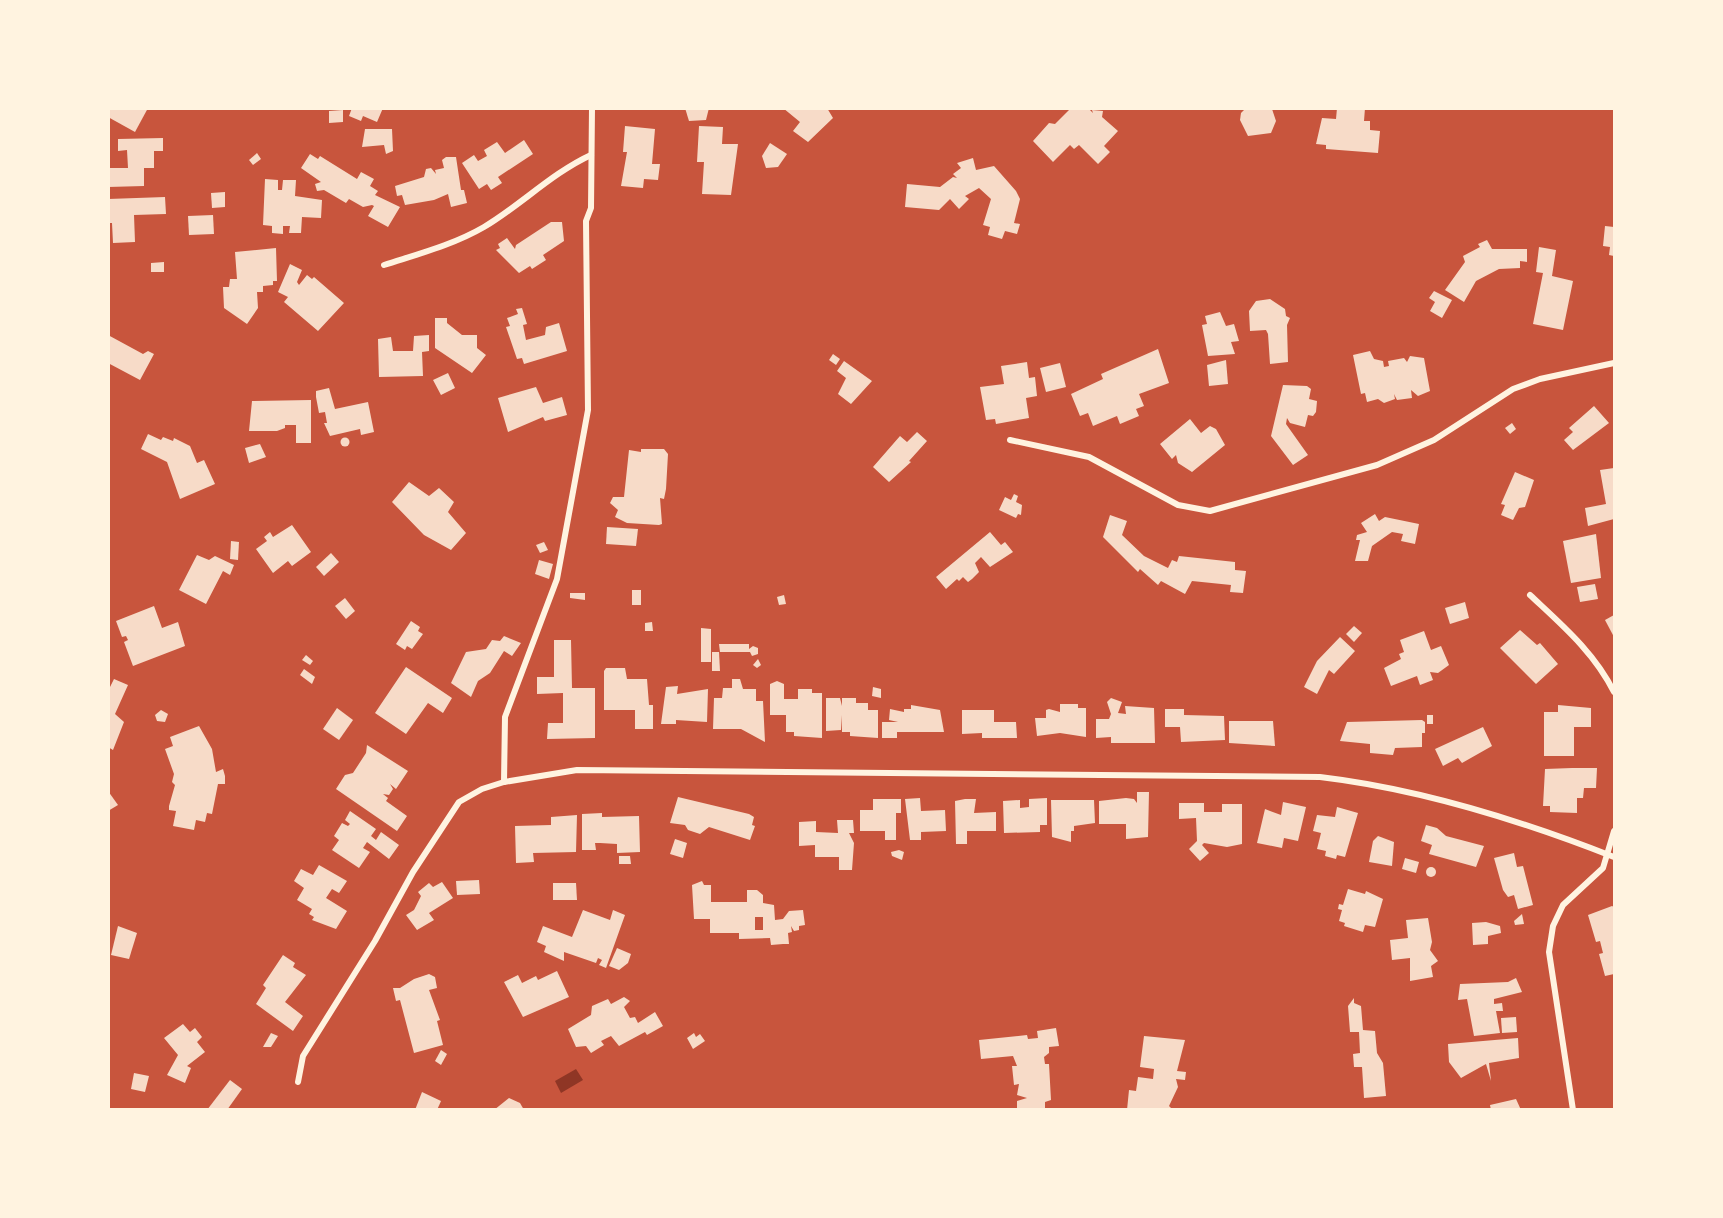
<svg xmlns="http://www.w3.org/2000/svg" width="1723" height="1218" font-family="'Crimson Pro',serif">
<style>
.water{fill:#8f3625}
.building{fill:#f7dbc8;fill-rule:evenodd}
.lines{fill:none;stroke-linecap:round;stroke-linejoin:round}
.minor{stroke:#fff3e0;stroke-width:6}
</style>
<rect width="100%" height="100%" fill="#c8553d"/>
<path class="water" d="M576 1069 583 1080 561 1093 555 1081Z"/>
<g class="building">
<path d="M110 108H148L135 132 108 117Z"/>
<path d="M352 108H383L377 122 363 116 361 121 349 116Z"/>
<path d="M685 108H709L706 120 689 121Z"/>
<path d="M783 108H827L833 118 808 142 793 131 800 122Z"/>
<path d="M1071 108H1088L1093 113 1092 110 1103 111 1102 117 1118 131 1104 146 1110 152 1098 164 1079 145 1074 149 1070 145 1053 162 1033 141 1049 123 1055 124Z"/>
<path d="M1337 108H1365L1364 121H1370V130L1380 131 1378 153 1326 149V145L1316 144 1322 118 1336 119Z"/>
<path d="M1272 109 1276 121 1271 133 1248 136 1240 120 1241 113 1246 108Z"/>
<path d="M343 110V122L329 123V111Z"/>
<path d="M625 126 655 129 652 164H660L658 180 644 179 643 188 621 186 627 152H623Z"/>
<path d="M699 126 723 127 722 144H738L731 195 702 194 704 162H697Z"/>
<path d="M365 129H392L393 151 386 154 384 145 362 147Z"/>
<path d="M163 138V151H154V168H144V186L108 187V168H128L127 150 118 151V139Z"/>
<path d="M524 140 533 154 498 177 502 183 491 190 487 184 479 189 462 163 474 155 478 161 487 156 484 150 497 142 505 153Z"/>
<path d="M770 143 787 154 778 167 766 168 762 156Z"/>
<path d="M257 153 261 159 253 165 249 160Z"/>
<path d="M310 154 318 159 320 156 357 179 361 172 374 179 370 186 378 191 375 195 400 207 388 227 368 216 374 206 372 205 363 207 349 199 346 203 324 190 317 191 315 184 321 182 301 168Z"/>
<path d="M446 157H456L461 190H464L467 203 451 207 448 194 434 200 405 205 402 195 397 196 395 186 424 177 426 169 431 168 436 174 435 170 444 168 442 160Z"/>
<path d="M973 158 976 170 994 166 1016 191 1020 199 1014 223 1020 224 1017 234 1005 231 1002 239 988 235 990 227 983 225 991 199 979 188 965 196 969 199 959 209 950 199 939 210 905 207 907 184 940 187 953 177 957 178 953 174 961 168 957 163Z"/>
<path d="M265 179 278 180V190H282L283 180H296L295 196 322 200 321 218 302 217 301 233H289L290 226H283V234L272 233V226L263 225Z"/>
<path d="M225 192V207L212 208 211 193Z"/>
<path d="M165 197 166 214 134 215 135 242 113 243 112 223H108V199Z"/>
<path d="M213 215 214 234 189 235 188 216Z"/>
<path d="M551 222H562L564 241 543 255 546 260 532 269 530 266 519 273 496 250 500 248 498 244 507 238 515 249 516 245Z"/>
<path d="M1605 226 1614 227V256L1609 255 1610 247 1603 246Z"/>
<path d="M1487 240 1492 249H1527V262L1520 261V268L1499 269 1476 281 1464 302 1445 290 1465 262 1463 256 1480 247 1478 244Z"/>
<path d="M1539 247 1556 250 1552 276 1573 281 1563 330 1533 324 1543 273 1536 272Z"/>
<path d="M276 248 277 281H273V285L263 286V292H257L258 308 247 324 224 308 223 287H229L230 279H237L235 252Z"/>
<path d="M164 262V272H151V263Z"/>
<path d="M290 264 302 270 297 282 299 285 307 275 312 279 314 277 344 303 318 331 284 302 288 297 278 292Z"/>
<path d="M1434 291 1452 300 1442 318 1430 311 1435 302 1429 298Z"/>
<path d="M1270 299 1285 309 1286 316 1290 318 1287 325 1288 362 1270 364 1268 334 1266 330 1250 331 1249 311 1256 301Z"/>
<path d="M522 308 527 324 523 325 526 340 545 335 546 327 559 323 567 351 524 364 522 358 517 359 506 327 510 326 507 318 518 314 516 309Z"/>
<path d="M1220 312 1226 326 1234 324 1239 341 1231 342 1235 354 1208 356 1202 325 1207 324 1205 316Z"/>
<path d="M435 318H447V323L462 335H477V348L486 355 472 373 435 348Z"/>
<path d="M108 335 143 354 148 351 154 354 140 380 108 363Z"/>
<path d="M429 335V351L422 352 423 376 379 377 378 339 391 337 393 351H413L414 336Z"/>
<path d="M1158 349 1169 383 1139 394 1144 406 1136 409 1139 416 1120 424 1117 416 1093 426 1088 413 1080 416 1071 394 1103 379 1101 374Z"/>
<path d="M1370 351 1374 359 1383 361 1384 367 1389 366 1388 361 1404 358 1407 362 1410 356 1424 358 1430 391 1418 396 1411 390 1412 398 1397 400 1394 394 1395 399 1384 403 1378 399 1367 402 1365 393 1361 394 1353 355Z"/>
<path d="M833 354 840 359 836 365 829 360Z"/>
<path d="M1226 360 1228 384 1209 386 1207 365Z"/>
<path d="M844 361 872 381 851 404 838 394 846 378 837 371Z"/>
<path d="M1027 362 1029 378 1035 377 1037 396 1026 398 1029 418 996 424 995 419 986 420 980 387 1004 384 1001 366Z"/>
<path d="M1060 363 1066 387 1046 392 1040 368Z"/>
<path d="M448 373 455 388 441 395 433 380Z"/>
<path d="M1283 385 1307 386 1311 389 1309 399 1317 401 1316 412 1313 416 1308 415 1305 427 1290 423 1287 418 1286 424 1308 455 1293 465 1271 436Z"/>
<path d="M536 387 543 403 562 397 567 415 545 421 543 417 508 432 498 398Z"/>
<path d="M329 388 335 409 368 402 374 432 361 435 360 429 330 436 324 423H327L325 412 319 413 316 397V391Z"/>
<path d="M311 400V443H296V425H285V428L277 431H249L252 401Z"/>
<path d="M1594 406 1609 423 1573 450 1564 440 1573 432 1569 428Z"/>
<path d="M1190 419 1201 433 1210 426 1216 429 1225 445 1192 472 1178 463 1176 455 1172 459 1160 444Z"/>
<path d="M1512 423 1516 429 1510 434 1505 428Z"/>
<path d="M917 432 927 441 909 461 911 462 889 482 873 467 900 436 907 442Z"/>
<path d="M148 434 161 440 163 437 173 441 174 438 190 446 197 463 204 460 215 484 180 499 167 462 141 449Z"/>
<circle cx="345" cy="442" r="4.5"/>
<path d="M260 444 266 457 249 463 245 448Z"/>
<path d="M641 449H664L668 454 666 489 664 499 660 498 662 524 659 525 627 523 615 517 618 510 610 503 613 497H624L629 450 641 452Z"/>
<path d="M1614 468V519L1588 526 1585 508 1606 504 1600 470Z"/>
<path d="M1515 472 1534 480 1525 507 1519 508 1513 520 1501 515 1505 505 1501 504Z"/>
<path d="M409 482 429 496 439 488 454 502 448 512 466 533 451 550 424 535 392 502Z"/>
<path d="M1014 494 1018 496 1016 502 1022 505 1021 515 1018 514 1016 518 999 510 1005 497 1011 500Z"/>
<path d="M1375 514 1379 521 1385 517 1419 524 1415 544 1401 541 1403 534 1392 532 1372 546 1368 561H1355L1360 540H1356L1357 535 1367 532 1361 523Z"/>
<path d="M1110 515 1127 521 1122 535 1144 556 1168 568 1172 560 1177 562 1179 556 1235 562V570L1246 571 1243 593 1230 592 1231 585 1192 581 1185 594 1161 581 1158 585 1140 569 1138 572 1103 537Z"/>
<path d="M292 525 311 552 292 566 288 561 273 573 256 549 267 541 264 537 270 532 273 537Z"/>
<path d="M607 527 638 529 636 546 606 544Z"/>
<path d="M990 532 1001 545 1005 542 1013 552 990 567 981 557 975 563 979 572 972 579 968 582 963 577 959 581 957 579 946 589 936 577Z"/>
<path d="M1596 534 1601 578 1571 583 1563 541Z"/>
<path d="M231 541 239 542 238 560 230 559Z"/>
<path d="M544 542 548 550 540 553 536 545Z"/>
<path d="M331 553 339 562 324 576 316 567Z"/>
<path d="M197 555 209 560 215 556 234 565 230 575 223 571 206 604 179 590Z"/>
<path d="M539 560 553 564 549 579 535 574Z"/>
<path d="M1595 584 1598 599 1580 602 1577 587Z"/>
<rect x="632" y="590" width="9" height="15"/>
<path d="M570 593H585V600L570 598Z"/>
<path d="M784 595 786 604 779 605 777 597Z"/>
<path d="M345 598 355 611 346 619 335 606Z"/>
<path d="M1465 602 1469 618 1450 624 1445 608Z"/>
<path d="M154 606 162 628 178 622 185 646 133 666 124 642 128 640 126 636 122 637 116 621Z"/>
<path d="M1614 615V637L1605 620Z"/>
<path d="M411 621 420 627 418 631 423 634 412 649 407 646 405 650 396 644Z"/>
<path d="M652 622 653 631H645V623Z"/>
<path d="M1354 626 1362 633 1354 642 1346 634Z"/>
<path d="M701 628 711 629V662H701Z"/>
<path d="M1520 630 1537 645 1540 643 1558 664 1536 684 1500 648Z"/>
<path d="M1424 631 1431 650 1441 646 1449 665 1438 673 1430 672 1433 680 1420 685 1417 676 1391 686 1384 668 1401 659 1399 654 1404 652 1400 640Z"/>
<path d="M504 636 521 643 512 656 504 651 490 673 478 681 471 697 451 683 466 652 486 649 492 640 500 641Z"/>
<path d="M1340 637 1355 651 1334 674 1329 670 1317 694 1304 687 1317 661Z"/>
<path d="M554 640H571L572 688H595V738L547 739 548 723H563V693L537 694V677H554Z"/>
<path d="M719 644H749V649L753 646 758 648V654L752 656 750 652H720Z"/>
<path d="M712 652H719L720 671H712Z"/>
<path d="M306 655 313 661 310 665 302 660Z"/>
<path d="M758 659 761 665 757 668 753 665Z"/>
<path d="M406 667 452 698 443 713 428 703 406 734 375 713Z"/>
<path d="M606 668H625L627 679H647L649 705H653V729H635V710H604V671Z"/>
<path d="M304 669 315 677 312 684 300 675Z"/>
<path d="M114 679 128 685 115 714 124 722 113 750 108 747V691Z"/>
<path d="M732 679H740L743 689H756V701H763L765 742 741 729H713L714 698H722L723 688H732Z"/>
<path d="M777 681 784 684V699H798V689H812V693H822V738L794 736V732H786V715H770V684Z"/>
<path d="M678 686 677 694 708 689 707 722 676 720V724H661L666 687Z"/>
<path d="M873 687 881 689V698L872 696Z"/>
<path d="M826 698H840L842 706V698H856V703H868V710H878V738L850 736V732H842V715L841 730 826 731Z"/>
<path d="M1111 698 1122 702 1118 713 1126 714 1125 706 1154 708 1155 743H1111V737L1096 738V719H1109L1111 714 1107 702Z"/>
<path d="M1060 704H1078V708H1086V737L1060 733 1037 736 1035 718H1046V710L1049 709 1060 712Z"/>
<path d="M911 705 940 710 944 732H897V738H882V722H898L889 720 890 709 904 712V709H911Z"/>
<path d="M1558 705 1591 708V727H1574V756H1544V712H1558Z"/>
<path d="M337 708 353 720 339 740 323 729Z"/>
<path d="M1165 709H1184V715L1224 716 1225 740 1181 742 1180 727H1165Z"/>
<path d="M161 710 168 714 165 722 157 721 155 715Z"/>
<path d="M962 710H994V722H1016L1017 738H982V733L962 734Z"/>
<rect x="1427" y="715" width="6" height="9"/>
<path d="M1422 720 1425 722V733H1422V747L1395 748 1393 755 1370 753V744L1340 741 1347 722Z"/>
<path d="M1229 721H1273L1275 746 1229 743Z"/>
<path d="M199 726 212 749 216 772 223 769 225 776V784H218L212 814 207 813 205 822 196 820 194 830 173 826 176 811 169 810V806L175 785 172 782 174 774 165 749 173 746 170 737Z"/>
<path d="M1483 727 1492 746 1462 763 1458 758 1443 766 1435 749Z"/>
<path d="M367 745 408 771 396 789 390 784 393 789 389 795 383 794 388 798 386 801 407 816 397 831 336 789 345 775 353 773 366 753Z"/>
<path d="M1572 768H1597L1596 788H1584L1583 798H1577V813L1550 812V806H1543L1545 769Z"/>
<path d="M108 791 118 805 108 811Z"/>
<path d="M1137 792H1149L1148 837 1126 839V824H1099V801L1126 798 1134 799 1137 803Z"/>
<path d="M678 797 749 814 754 817 752 825 755 826 750 840 709 827 700 834 688 830 685 825 670 823Z"/>
<path d="M920 798 921 811 945 810 946 831 921 832V840H910L905 799Z"/>
<path d="M1047 798V825H1040V832L1004 833 1003 801 1020 800V808L1029 807V799Z"/>
<path d="M873 799H901V813H896V840H885V831H860V810H873Z"/>
<path d="M965 799H976L974 813 996 812V831H967V844H956L955 801Z"/>
<path d="M1051 800H1094L1095 823 1074 826V831H1071V842L1052 837Z"/>
<path d="M1283 802 1306 807 1298 841 1284 838 1282 848 1257 843 1265 809 1281 815Z"/>
<path d="M1179 803H1204V812H1222V804H1242V844L1227 847 1204 843 1202 845 1209 853 1200 861 1189 849 1197 841 1196 818 1179 819Z"/>
<path d="M1337 807 1358 813 1345 857 1337 855 1336 859 1325 856 1326 851 1317 849 1321 833 1313 831 1317 815 1335 817Z"/>
<path d="M350 811 376 829 371 836 376 840 381 832 399 845 389 859 367 842 363 848 370 852 359 868 332 850 339 840 334 836 342 823 348 826 350 824 345 820Z"/>
<path d="M602 813V817L639 816 640 852 617 853V844L600 843H595L596 850H582V814Z"/>
<path d="M577 815 576 852 533 853 534 862 516 863 515 826 551 825V817Z"/>
<path d="M837 820H853L854 833H849L854 843 852 870H839V857H815V845L799 846V822L816 821V832L838 833Z"/>
<path d="M1426 825 1437 828 1446 836 1484 846 1476 867 1429 854 1432 845 1421 841Z"/>
<path d="M1378 836 1394 842 1392 866 1369 862 1373 841Z"/>
<path d="M675 839 687 843 683 858 670 854Z"/>
<path d="M899 850 904 852 902 860 892 856 891 852Z"/>
<path d="M1514 853 1517 867 1523 866 1533 905 1518 909 1514 895 1508 897 1503 890 1494 858Z"/>
<path d="M619 856H630L631 864H619Z"/>
<path d="M1405 858 1419 862 1416 873 1402 869Z"/>
<path d="M319 865 347 881 339 893 332 889 326 898 347 911 336 929 312 920 314 917 309 914 312 909 297 900 304 888 294 881 301 869 313 875Z"/>
<circle cx="1431" cy="872" r="5"/>
<path d="M479 880 480 894 457 895 456 881Z"/>
<path d="M702 881 704 885H711V902H747V890H757L763 895V903L774 905 775 920 783 919 789 911 803 910 805 925 799 926V930L794 931 791 926 792 932 788 933 789 944H783L771 945 770 938 739 939V933H710V919H694L692 885ZM755 917H763V930H755Z"/>
<path d="M442 882 453 898 429 913 434 920 417 930 406 915 414 910 421 896 418 892 429 883 433 887Z"/>
<path d="M553 883H576L577 900H553Z"/>
<path d="M1348 889 1365 894 1366 891 1383 899 1375 927 1365 925 1363 932 1344 926 1345 923 1339 921 1342 910 1338 909 1339 904 1343 905Z"/>
<path d="M1612 906 1614 907V974L1605 976 1599 954 1603 953 1600 941 1596 942 1588 915Z"/>
<path d="M583 910 610 920 613 910 625 915 606 968 599 965 602 960 598 958 596 963 564 952V961L544 952 546 946 537 942 543 926 572 937Z"/>
<path d="M1522 914 1524 924 1515 925 1514 921Z"/>
<path d="M1428 918 1432 942 1430 950 1438 961 1431 966 1433 977 1410 981V958L1392 960 1390 940 1408 938 1406 920Z"/>
<path d="M1486 922 1500 926 1501 933 1488 936V944L1473 945 1472 923Z"/>
<path d="M118 926 137 933 129 959 111 955Z"/>
<path d="M617 948 631 954 628 963 619 970 609 966Z"/>
<path d="M283 955 295 963 293 967 306 975 285 1002 303 1016 293 1031 256 1004 266 988 263 985Z"/>
<path d="M557 971 569 997 523 1017 504 982 518 975 522 983 536 976 538 980Z"/>
<path d="M429 974 435 977 437 988 429 990 440 1020 437 1021 443 1045 414 1053 400 1000 396 1001 393 988H400L414 979Z"/>
<path d="M1516 978 1522 992 1494 999V1004L1502 1003 1503 1011H1496L1500 1033 1474 1036 1467 999 1458 1000 1460 984 1508 982Z"/>
<path d="M624 997 630 1001 624 1007 630 1018 635 1017 638 1023 655 1012 663 1026 647 1035 645 1032 619 1046 611 1036 601 1041 604 1045 591 1053 586 1046 576 1047 568 1029 591 1015 592 1006 608 999 611 1004Z"/>
<path d="M1354 998V1003L1361 1006 1363 1030 1375 1031 1377 1053 1383 1063 1386 1096 1364 1098 1362 1067H1354L1353 1054 1360 1053 1359 1032H1350L1348 1006Z"/>
<path d="M1516 1017 1517 1032 1502 1033 1501 1018Z"/>
<path d="M183 1024 190 1032 195 1028 202 1037 197 1042 205 1052 187 1066 191 1068 185 1083 167 1075 178 1055 164 1038Z"/>
<path d="M1056 1028 1059 1046 1049 1047V1053L1044 1057 1045 1064H1049L1051 1100 1045 1102V1110L1017 1109V1101L1027 1098 1017 1095 1019 1084 1014 1085 1012 1066H1017L1013 1056 981 1059 979 1040 1027 1035 1028 1039 1038 1038 1037 1031Z"/>
<path d="M271 1033 278 1036 271 1047H263Z"/>
<path d="M694 1033 696 1037 700 1034 705 1041 693 1049 687 1038Z"/>
<path d="M1144 1036 1185 1040 1177 1071 1186 1072 1185 1080 1176 1079 1178 1087 1169 1106 1173 1110H1127L1129 1090 1136 1091 1138 1077 1153 1079 1154 1069 1140 1067Z"/>
<path d="M1518 1038 1519 1058 1489 1063 1491 1081 1486 1064 1461 1078 1449 1062 1448 1044Z"/>
<path d="M441 1050 447 1054 441 1065 435 1061Z"/>
<path d="M134 1073 149 1076 145 1092 131 1089Z"/>
<path d="M230 1080 242 1089 227 1110H207Z"/>
<path d="M422 1092 441 1101 437 1110H415Z"/>
<path d="M509 1098 520 1103 524 1110H494Z"/>
<path d="M1516 1099 1521 1110H1491L1490 1105Z"/>
</g>
<g class="lines">
<g class="minor">
<path d="M384 265C418 254 453 245 484 227 521 205 552 173 591 155"/>
<path d="M1010 440 1089 457 1178 505 1210 511 1377 465 1434 440 1513 389 1540 379 1614 363"/>
<path d="M1530 595C1562 625 1594 652 1614 692"/>
<path d="M504 782 505 717 557 579 588 410 586 221 591 208 592 108"/>
<path d="M298 1082 303 1056 375 941 413 872 459 802 482 789 504 782 577 770 1320 777C1421 789 1520 820 1614 857"/>
<path d="M1573 1110 1549 952 1553 926 1563 905 1603 868 1614 831"/>
</g>
</g>
<rect width="1723" height="1218" fill="none" stroke="#fff3e0" stroke-width="220"/>
</svg>
